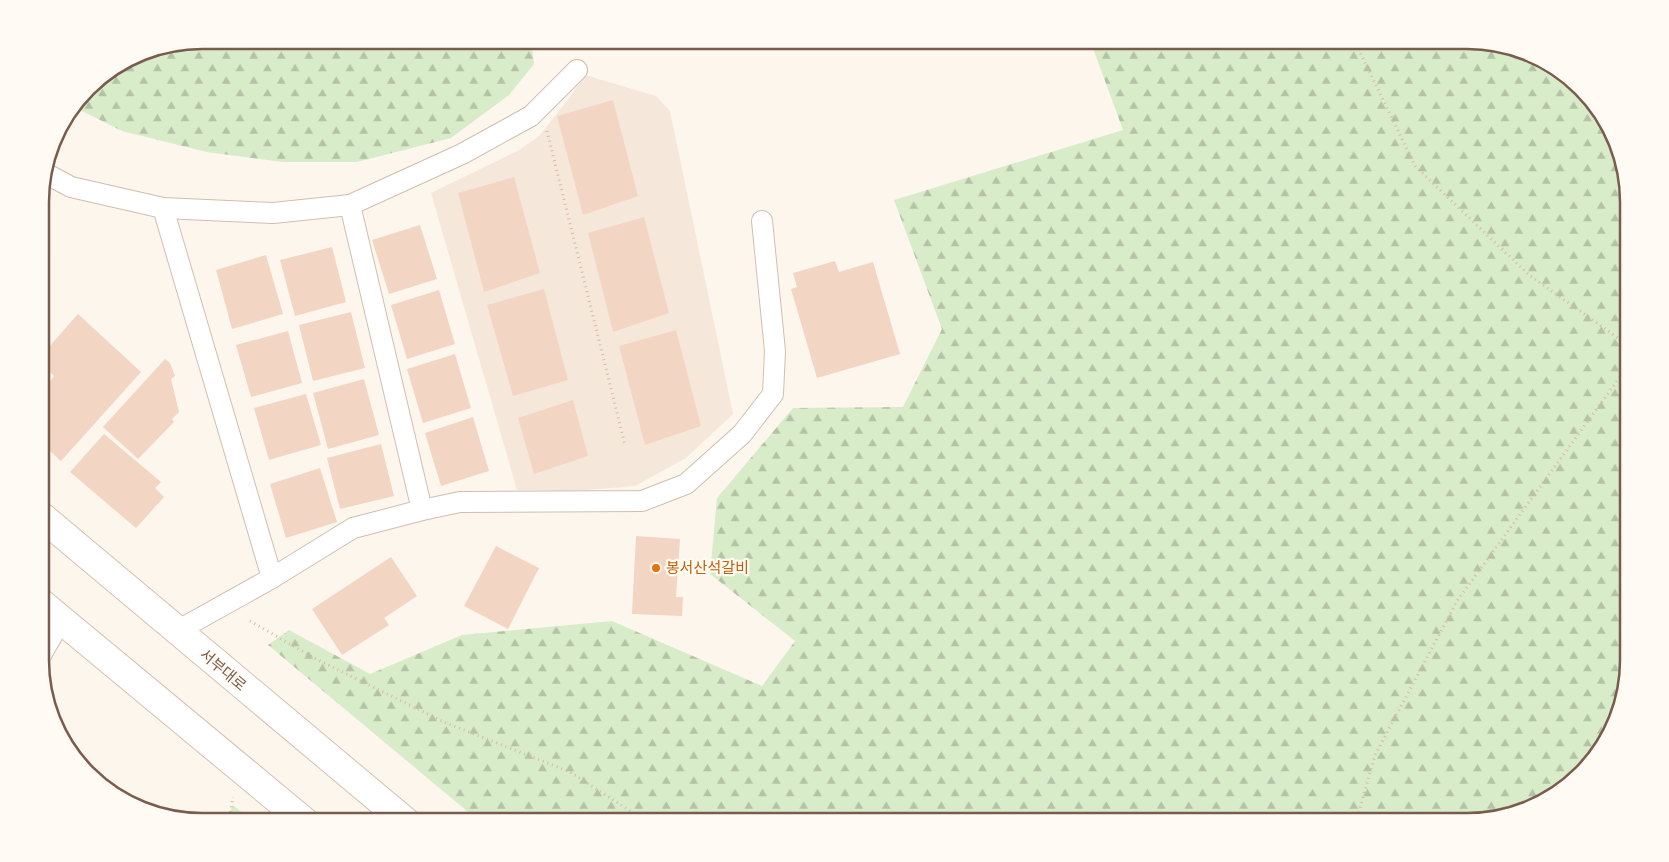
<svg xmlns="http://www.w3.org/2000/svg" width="1669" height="862" font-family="Raleway,'Noto Sans KR',sans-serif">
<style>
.residential{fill:#f5e8da}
.forest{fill:url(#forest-firs)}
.park{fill:url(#park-tufts)}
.building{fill:#f3d5c3}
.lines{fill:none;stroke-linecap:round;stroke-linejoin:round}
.street-casing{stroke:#d1beb0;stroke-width:22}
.secondary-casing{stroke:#d6c0b0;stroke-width:30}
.path{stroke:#d9b8a5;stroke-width:3;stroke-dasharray:1 4;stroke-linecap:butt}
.street{stroke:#fff;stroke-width:20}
.secondary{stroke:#fff;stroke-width:28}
.food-dot{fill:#e8710a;stroke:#fffaf3;stroke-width:2}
.labels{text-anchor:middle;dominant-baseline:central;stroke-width:4.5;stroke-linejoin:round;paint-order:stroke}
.food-label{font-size:15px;fill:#c56008;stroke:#fffaf3;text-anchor:start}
.street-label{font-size:15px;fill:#7a5c4d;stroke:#fffaf3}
.rim{fill:none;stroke:#7a5c4d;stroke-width:2.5}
</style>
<defs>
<pattern id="forest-firs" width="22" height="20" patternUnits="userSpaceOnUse" patternTransform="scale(1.25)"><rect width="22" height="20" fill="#d8ecc9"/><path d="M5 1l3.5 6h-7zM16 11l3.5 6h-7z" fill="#b4c2a5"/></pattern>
<pattern id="park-tufts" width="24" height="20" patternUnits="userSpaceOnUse" patternTransform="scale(1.25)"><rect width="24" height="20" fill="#d8ecc9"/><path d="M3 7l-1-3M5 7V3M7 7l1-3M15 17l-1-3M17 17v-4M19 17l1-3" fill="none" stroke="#b4c2a5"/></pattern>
</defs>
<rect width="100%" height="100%" fill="#fdf6ec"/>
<path class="residential" d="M585 75 656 96 670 111 733 414 686 458 635 486 575 491 517 490 431 193 519 150 539 136 570 97Z"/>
<g class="forest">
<path d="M202 40H531L534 64 509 95 451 138 357 162H283L207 152 122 131 74 107 95 80 140 52Z"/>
<path d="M1090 40H1467L1539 57 1596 103 1628 181 1629 661 1612 732 1557 795 1478 822H480L268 645 289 630 370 674 462 635 612 621 762 686 795 641 710 574 717 498 793 408 903 407 942 329 894 200 1123 130Z"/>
</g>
<path class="park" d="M233 805 253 822H225Z"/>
<g class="building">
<path d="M613 100 638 196 583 215 557 116Z"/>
<path d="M514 177 540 273 484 292 458 193Z"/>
<path d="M644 217 669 313 613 332 588 233Z"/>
<path d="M420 225 437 279 389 294 372 240Z"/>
<path d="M332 247 346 302 295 316 280 260Z"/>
<path d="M266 255 283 314 232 329 216 270Z"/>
<path d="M835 261 839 272 873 262 900 354 817 378 791 289 797 287 793 273Z"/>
<path d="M544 289 568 380 513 396 487 305Z"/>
<path d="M439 290 455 344 407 359 391 305Z"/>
<path d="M351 312 365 368 313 381 299 325Z"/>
<path d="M78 314 141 372 61 461 41 443V392L54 376 41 365V356Z"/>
<path d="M676 330 701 426 645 445 619 346Z"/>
<path d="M288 331 302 383 251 397 236 345Z"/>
<path d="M455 354 471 408 423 423 407 369Z"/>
<path d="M165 359 170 363 175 376 171 379 179 412 172 419 174 422 138 459 103 427Z"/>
<path d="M364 379 379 435 328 449 313 393Z"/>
<path d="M306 394 321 445 269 460 254 408Z"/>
<path d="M573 400 588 456 534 474 518 418Z"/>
<path d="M473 417 489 471 441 486 425 433Z"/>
<path d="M104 434 161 482 155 488 164 497 136 528 70 472Z"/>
<path d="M381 444 394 496 340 509 327 458Z"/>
<path d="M320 468 337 522 286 538 270 484Z"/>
<path d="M636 536 680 539 676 597H683L682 616 632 614Z"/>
<path d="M496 546 539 568 508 629 464 606Z"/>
<path d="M391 557 417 596 384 618 389 625 342 655 312 609Z"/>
</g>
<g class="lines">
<g class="street-casing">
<g id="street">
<path d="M45 173 71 187 163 208 273 213 350 205 462 154 531 116 577 70"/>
<path d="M350 205 422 510"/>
<path d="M163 208 272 578"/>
<path d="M177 631 272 578 353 528 422 510 460 502 642 501 686 484 742 434 773 394 775 351 762 221"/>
<path d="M41 655 61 620"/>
</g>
</g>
<g class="secondary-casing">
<g id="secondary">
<path d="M41 516 406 822"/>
<path d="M41 603 305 822"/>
</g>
</g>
<g class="path">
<path d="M1354 40 1415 166 1529 275 1628 345"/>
<path d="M547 131 625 445"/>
<path d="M250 621 316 659 444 722 570 772 630 811 640 822"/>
<path d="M229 822 233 797"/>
<path d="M1356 822 1375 755 1457 601 1628 366"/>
</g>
<use href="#street" class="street"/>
<use href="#secondary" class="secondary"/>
</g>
<circle class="food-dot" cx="656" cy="568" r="5"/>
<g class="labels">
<g class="food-label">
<text x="666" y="568">봉서산석갈비</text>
</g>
<g class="street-label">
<text transform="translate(223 670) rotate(40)">서부대로</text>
</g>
</g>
<path d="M0 0H1669V862H0ZM202 49H1467A153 153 0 0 1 1620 202V660A153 153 0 0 1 1467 813H202A153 153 0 0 1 49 660V202A153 153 0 0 1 202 49Z" fill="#fffaf3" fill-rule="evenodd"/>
<path class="rim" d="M202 49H1467A153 153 0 0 1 1620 202V660A153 153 0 0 1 1467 813H202A153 153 0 0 1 49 660V202A153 153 0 0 1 202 49Z"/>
</svg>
